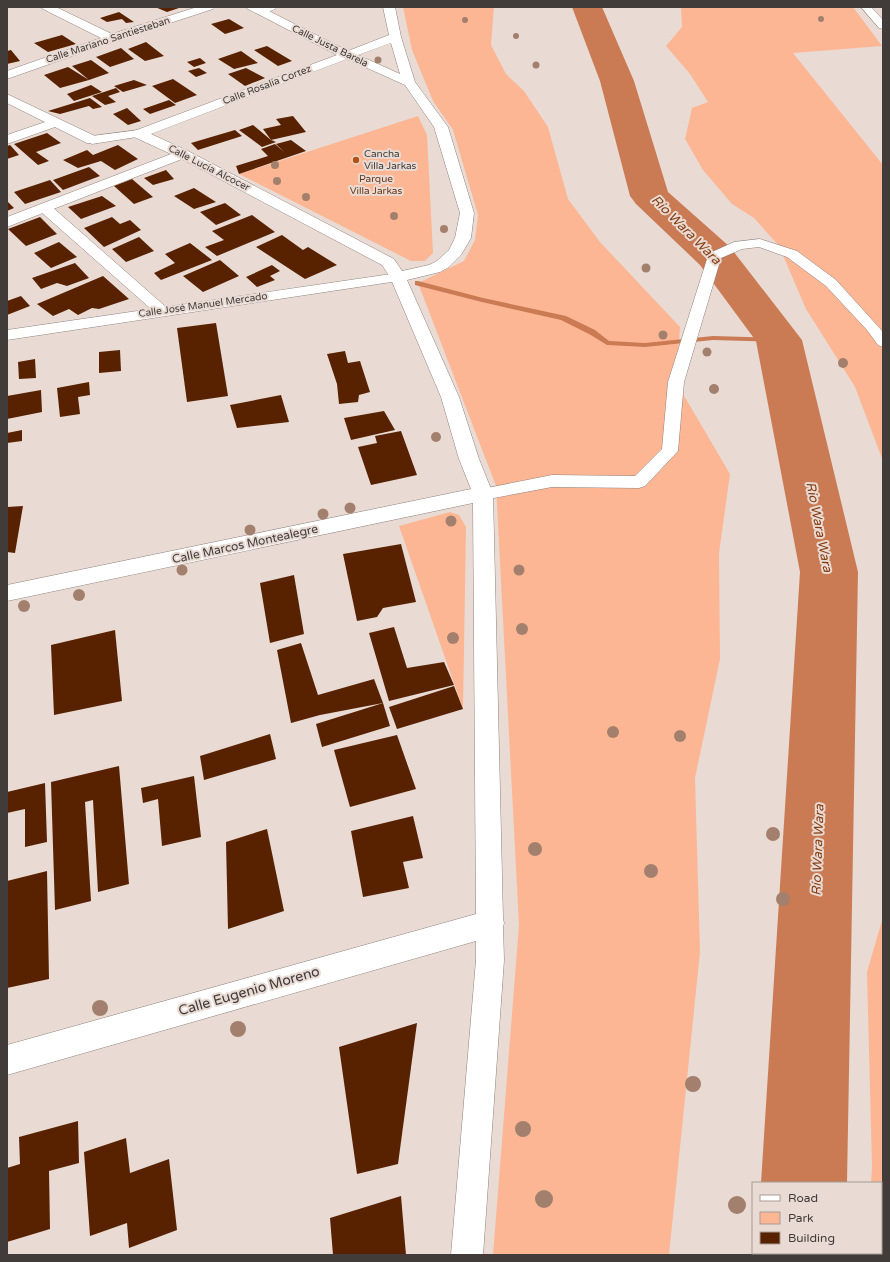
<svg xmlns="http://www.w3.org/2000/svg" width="890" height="1262" font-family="'Varela Round',sans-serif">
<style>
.green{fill:#fcb694}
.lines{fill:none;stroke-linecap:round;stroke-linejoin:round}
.stream{fill:#ca7b54;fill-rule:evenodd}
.river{fill:#ca7b54;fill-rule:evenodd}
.building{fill:#582201}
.service-casing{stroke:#8f827c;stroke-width:1}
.minor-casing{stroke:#8f827c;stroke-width:1}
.service{fill:#fff;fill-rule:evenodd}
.minor{fill:#fff;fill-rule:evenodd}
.tree{fill:#a3806d}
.poi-dot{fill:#b45216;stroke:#e9dbd4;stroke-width:1.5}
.labels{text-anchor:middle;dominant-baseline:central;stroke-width:4;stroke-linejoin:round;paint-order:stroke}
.far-street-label{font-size:10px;fill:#413c39;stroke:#e9dbd4}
.far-poi-label{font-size:10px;fill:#413c39;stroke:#e9dbd4;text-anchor:start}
.far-park-label{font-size:10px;fill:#693518;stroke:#e9dbd4}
.street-label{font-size:12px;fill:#413c39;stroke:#e9dbd4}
.water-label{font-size:13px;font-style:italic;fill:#853b0f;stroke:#e9dbd4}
.near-street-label{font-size:14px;fill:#413c39;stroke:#e9dbd4}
</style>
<rect width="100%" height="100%" fill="#e9dbd4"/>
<g class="green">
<path d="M403 7H494L491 45 506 74 524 91 548 127 568 199 600 242 680 327 676 382 730 474 719 553 720 659 695 778 700 952 669 1255H493L519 925 496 486 418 283 464 261 475 240 478 215 453 130 433 101 412 50Z"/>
<path d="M681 7H853L882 46 793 53 883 165V461L855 387 806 309 779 246 754 218 732 204 703 170 685 139 692 108 708 102 690 74 666 46 682 27Z"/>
<path d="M418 116 427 135 433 253 425 261H411L239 174Z"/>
<path d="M450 512 459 515 466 527 463 709 399 526Z"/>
<path d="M883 917V1255H863V1253H881V1183H871L872 1167 867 972Z"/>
</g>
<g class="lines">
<path class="stream" d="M415 281H418L483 298 566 316 595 330 609 341 645 343 713 336 779 338 783 340 779 342 713 340 645 347 607 345 589 334 561 320 482 302 415 285Z"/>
<g class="river">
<path d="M572 7H602L634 81 668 192 730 247 802 340 858 572 847 1183H761L800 572 756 341 700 265 636 204 630 196 600 81Z"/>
<path d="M759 1253H847L848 1255H758Z"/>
</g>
</g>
<g class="building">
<path d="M155 7H182L167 12Z"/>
<path d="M119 12 134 22 126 23 122 19 107 22 100 18Z"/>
<path d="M229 19 244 28 225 34 211 24Z"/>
<path d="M62 35 76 44 48 52 34 43Z"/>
<path d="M146 42 164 56 145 61 128 49Z"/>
<path d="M267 46 292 61 278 66 254 50Z"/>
<path d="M121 48 134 59 110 67 96 57Z"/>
<path d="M11 50 20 61 7 64V51Z"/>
<path d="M241 51 258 63 234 69 218 59Z"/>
<path d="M200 58 206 63 194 67 187 62Z"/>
<path d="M91 60 109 73 89 80 60 88 44 75 68 67 89 80 72 66Z"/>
<path d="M199 68 207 73 196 77 188 71Z"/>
<path d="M246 68 265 78 245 86 228 74Z"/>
<path d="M173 79 197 95 175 103 152 86Z"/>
<path d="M134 80 147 85 123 92 114 86Z"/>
<path d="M91 85 102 92 74 101 67 94Z"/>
<path d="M116 88 120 92 108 96 116 102 105 105 92 96Z"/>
<path d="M90 98 102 107 93 109 89 106 60 114 48 111Z"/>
<path d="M169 100 176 105 150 114 143 109Z"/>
<path d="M127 108 141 121 128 125 113 114Z"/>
<path d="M293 116 306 132 271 140 263 129 281 125 276 119Z"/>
<path d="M253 125 271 140 276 142 262 147 239 130Z"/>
<path d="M235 130 242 136 198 150 191 143Z"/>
<path d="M47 133 61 143 36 152 49 161 38 165 14 144Z"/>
<path d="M291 140 306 151 239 174 236 166 268 156 261 149 275 144 284 152 276 144Z"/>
<path d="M10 145 19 155 7 159V146Z"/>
<path d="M118 145 138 159 115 170 101 161 78 168 63 160 87 150 93 155Z"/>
<path d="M89 167 100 176 63 190 53 180Z"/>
<path d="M166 170 174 179 153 185 144 178Z"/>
<path d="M132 179 153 197 134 204 114 186Z"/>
<path d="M50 180 61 192 25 204 14 192Z"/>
<path d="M194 188 216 202 194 209 174 196Z"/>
<path d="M102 196 116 206 81 219 68 207Z"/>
<path d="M7 201 14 208 7 211Z"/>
<path d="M225 203 241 215 216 225 200 212Z"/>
<path d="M252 215 275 232 217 256 205 247 224 240 212 231Z"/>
<path d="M40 217 57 234 26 246 8 229Z"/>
<path d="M112 217 120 224 130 220 141 230 104 247 84 228Z"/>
<path d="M282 235 303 250 308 247 337 265 305 279 256 247Z"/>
<path d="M139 237 154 251 126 262 112 249Z"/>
<path d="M59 242 77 257 51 268 34 253Z"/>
<path d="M190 243 212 260 161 280 154 273 175 263 165 254Z"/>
<path d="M220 260 239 276 203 292 183 276Z"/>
<path d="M75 263 89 278 67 286 57 283 41 289 32 278Z"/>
<path d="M272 265 280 271 270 276 275 280 257 287 246 277Z"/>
<path d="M103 276 129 299 99 309 92 308 78 315 69 309 53 316 37 304Z"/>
<path d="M21 296 30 306 7 315V301Z"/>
<path d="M216 323 228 396 187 402 177 328Z"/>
<path d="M120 350 121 371 99 373V352Z"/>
<path d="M345 351 348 363 360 361 370 392 359 395 358 402 339 404 337 384 327 354Z"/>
<path d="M35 359 36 378 19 379 18 362Z"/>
<path d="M89 382 90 395 78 397 80 414 60 417 57 388Z"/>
<path d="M41 390 42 412 7 419V396Z"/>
<path d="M281 395 289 422 237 428 230 405Z"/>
<path d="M384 411 395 430 351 440 344 418Z"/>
<path d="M22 430V441L7 443V433Z"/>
<path d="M401 431 417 475 371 485 358 447 377 443 375 436Z"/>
<path d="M23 506 15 553 7 552V507Z"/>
<path d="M401 544 416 602 383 608 377 617 357 621 343 554Z"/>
<path d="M294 575 304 634 270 643 260 583Z"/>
<path d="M394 627 407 668 444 662 454 685 389 701 369 633Z"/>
<path d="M115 630 122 701 54 715 51 645Z"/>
<path d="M301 643 318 695 374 679 383 703 320 715 291 723 277 650Z"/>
<path d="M454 686 463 709 397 729 389 707Z"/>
<path d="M383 703 390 726 322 747 316 724Z"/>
<path d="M270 734 276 759 204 780 200 756Z"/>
<path d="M397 735 416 789 350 807 334 750Z"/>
<path d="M119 766 129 884 98 892 93 800 85 802 91 901 55 910 51 782Z"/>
<path d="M194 776 201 837 162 846 158 799 143 803 141 788Z"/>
<path d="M45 783 47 842 25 847V809L7 813V792Z"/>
<path d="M413 816 423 858 403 862 409 888 363 897 351 831Z"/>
<path d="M267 829 284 911 228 929 226 842Z"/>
<path d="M47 871 49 979 7 988V881Z"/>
<path d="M417 1023 398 1164 357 1174 339 1047Z"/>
<path d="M78 1121 79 1163 49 1171 50 1229 7 1242V1168L20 1164 19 1137Z"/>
<path d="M126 1138 130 1173 169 1159 177 1230 129 1248 127 1223 90 1236 84 1152Z"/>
<path d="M401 1196 406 1255H333L330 1218Z"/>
</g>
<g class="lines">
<g class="service-casing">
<g id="service">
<path d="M262 7H277C273 11 262 15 257 13L255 11Z"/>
<path d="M861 7H871L883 20V29L879 28Z"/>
<path d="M139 130 143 132 145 134 143 136 92 144 88 142 86 140 88 138 92 136Z"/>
<path d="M45 204 50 205 166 307 398 273 403 274 405 277 403 280 398 281 7 340V330L151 309 40 211 39 208 40 205Z"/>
<path d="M760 239 797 251 836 280 883 332V347L878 345 867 330 826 286 787 257 759 247 742 249 721 258 684 382 678 451 645 486 639 488 552 487 483 500 477 498 475 494 477 490 552 475 635 476 662 449 668 382 708 256 710 253 734 242Z"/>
</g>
</g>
<g class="minor-casing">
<g id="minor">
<path d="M41 7H56L112 34 197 7H215L213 9 115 41 7 79V71L101 38 43 9Z"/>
<path d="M246 7H261L348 51 389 35 383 7H395L401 37 415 82 448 127 474 213 471 238 461 255 449 267 440 272 407 280 459 397 479 459 493 494 503 919 504 923 503 927 504 960 483 1255H451L476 960V941L7 1075V1045L476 914 473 503 7 601V585L471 489 459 459 441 397 390 277 382 265 182 159 7 227V217L171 154 134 137 132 134 134 131 337 55 248 9ZM391 43 400 74 358 55ZM347 59 405 85 434 127 460 213 455 238 449 250 437 261 429 265 402 271 394 259 188 151 151 134Z"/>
<path d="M7 94 97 137 99 140 97 143H87L55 127 7 144V135L45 122 7 103Z"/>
</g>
</g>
<use href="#service" class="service"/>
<use href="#minor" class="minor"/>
</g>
<g class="tree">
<circle cx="821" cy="19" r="3"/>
<circle cx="465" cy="20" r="3"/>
<circle cx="516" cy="36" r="3"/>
<circle cx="378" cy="60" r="3.5"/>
<circle cx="536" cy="65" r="3.5"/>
<circle cx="275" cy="165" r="4"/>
<circle cx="277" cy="181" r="4"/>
<circle cx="306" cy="197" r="4"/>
<circle cx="394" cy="216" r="4"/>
<circle cx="444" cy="229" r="4"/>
<circle cx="646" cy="268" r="4.5"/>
<circle cx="663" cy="335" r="4.5"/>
<circle cx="707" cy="352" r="4.5"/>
<circle cx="843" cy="363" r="5"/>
<circle cx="714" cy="389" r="5"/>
<circle cx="436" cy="437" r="5"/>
<circle cx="350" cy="508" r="5.5"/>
<circle cx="323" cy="514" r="5.5"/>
<circle cx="451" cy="521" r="5.5"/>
<circle cx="250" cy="530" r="5.5"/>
<circle cx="182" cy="570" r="5.5"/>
<circle cx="519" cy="570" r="5.5"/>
<circle cx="79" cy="595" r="6"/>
<circle cx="24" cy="606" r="6"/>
<circle cx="522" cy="629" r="6"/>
<circle cx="453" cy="638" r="6"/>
<circle cx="613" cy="732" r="6"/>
<circle cx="680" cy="736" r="6"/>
<circle cx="773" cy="834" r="7"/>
<circle cx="535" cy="849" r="7"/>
<circle cx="651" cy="871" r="7"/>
<circle cx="783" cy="899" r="7"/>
<circle cx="100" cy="1008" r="8"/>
<circle cx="238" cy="1029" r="8"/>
<circle cx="693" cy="1084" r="8"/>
<circle cx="523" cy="1129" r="8"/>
<circle cx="544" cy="1199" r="9"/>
<circle cx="737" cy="1205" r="9"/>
</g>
<circle class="poi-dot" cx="356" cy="160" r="4"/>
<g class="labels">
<g class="far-street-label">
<text transform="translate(108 40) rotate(-18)">Calle Mariano Santiesteban</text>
<text transform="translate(330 46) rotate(26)">Calle Justa Barela</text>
<text transform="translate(267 85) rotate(-21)">Calle Rosalía Cortez</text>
<text transform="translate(209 168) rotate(27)">Calle Lucia Alcocer</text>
<text transform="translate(203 305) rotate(-8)">Calle José Manuel Mercado</text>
</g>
<g class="far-poi-label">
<text x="364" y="154">Cancha<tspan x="364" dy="12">Villa Jarkas</tspan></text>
</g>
<g class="far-park-label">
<text x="376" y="179">Parque<tspan x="376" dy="12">Villa Jarkas</tspan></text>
</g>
<g class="street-label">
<text transform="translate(245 544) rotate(-12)">Calle Marcos Montealegre</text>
</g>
<g class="water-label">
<text transform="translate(686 230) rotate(45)">Río Wara Wara</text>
<text transform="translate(819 527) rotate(79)">Río Wara Wara</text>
<text transform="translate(818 850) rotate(-88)">Río Wara Wara</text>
</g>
<g class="near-street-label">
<text transform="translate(249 991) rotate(-16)">Calle Eugenio Moreno</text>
</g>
</g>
<rect width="890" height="1262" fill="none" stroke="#413c39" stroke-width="16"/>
<rect x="752" y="1182" width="130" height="72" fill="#e9dbd4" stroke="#a69b96"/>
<rect x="760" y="1195" width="20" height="6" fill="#ffffff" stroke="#a69b96"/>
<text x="788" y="1202" font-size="12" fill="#413c39">Road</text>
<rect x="760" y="1212" width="20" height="12" fill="#fcb694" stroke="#a69b96"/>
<text x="788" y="1222" font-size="12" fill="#413c39">Park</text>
<rect x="760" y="1232" width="20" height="12" fill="#582201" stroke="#a69b96"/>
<text x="788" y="1242" font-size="12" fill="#413c39">Building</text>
</svg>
